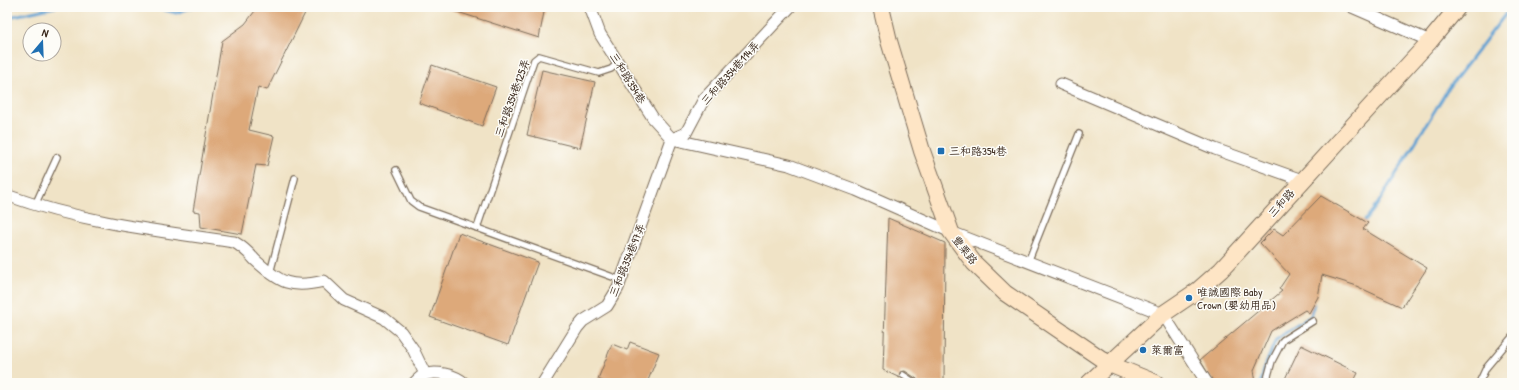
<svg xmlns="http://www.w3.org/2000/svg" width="1519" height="390" font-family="'Patrick Hand','LXGW WenKai TC',sans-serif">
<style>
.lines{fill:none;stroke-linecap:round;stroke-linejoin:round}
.stream{stroke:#5ea0d2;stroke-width:3}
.building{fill:#dda97a}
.lane-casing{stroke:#7a6b59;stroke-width:8}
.street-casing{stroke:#7a6b59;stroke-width:13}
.secondary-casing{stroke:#7a6b59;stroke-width:18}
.lane{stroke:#fff;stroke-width:5.5}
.street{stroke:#fff;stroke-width:11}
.secondary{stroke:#fee5c5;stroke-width:16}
.poi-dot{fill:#1f6fb2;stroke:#fdfcf7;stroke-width:1.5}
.labels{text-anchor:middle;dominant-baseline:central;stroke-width:3;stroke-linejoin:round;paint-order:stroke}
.street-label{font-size:11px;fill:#3b2a1e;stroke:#fdfcf7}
.poi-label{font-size:11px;fill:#3b2a1e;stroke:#fdfcf7;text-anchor:start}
</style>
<rect width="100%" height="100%" fill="#fdfcf7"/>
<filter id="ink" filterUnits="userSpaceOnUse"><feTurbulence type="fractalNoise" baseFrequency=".025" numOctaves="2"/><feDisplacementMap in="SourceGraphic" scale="8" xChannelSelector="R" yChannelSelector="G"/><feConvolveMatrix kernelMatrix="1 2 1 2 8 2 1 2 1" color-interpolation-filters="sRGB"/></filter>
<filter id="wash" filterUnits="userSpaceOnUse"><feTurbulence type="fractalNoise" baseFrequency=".012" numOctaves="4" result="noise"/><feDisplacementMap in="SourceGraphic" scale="16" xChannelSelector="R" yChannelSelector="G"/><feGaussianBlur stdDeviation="0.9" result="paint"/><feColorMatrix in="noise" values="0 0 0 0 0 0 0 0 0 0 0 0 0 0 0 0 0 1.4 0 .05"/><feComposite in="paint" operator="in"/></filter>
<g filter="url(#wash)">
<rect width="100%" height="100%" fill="#f0e3c6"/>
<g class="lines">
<g class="stream">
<path d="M153 7 176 13 193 7"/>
<path d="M7 19 9 17 55 7"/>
<path d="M1363 223 1377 205 1448 89 1511 7"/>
<path d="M1261 383 1264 369 1276 339 1311 316 1314 303"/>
</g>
</g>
<g id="blocks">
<g class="building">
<path d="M258 7H308L267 90 258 87 249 130 274 136 267 166 256 165 242 234 201 227 200 212 193 211 222 41 245 24Z"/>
<path d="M448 7H545L539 38 448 9Z"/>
<path d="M432 65 496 87 482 126 419 103Z"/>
<path d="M542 70 595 82 580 148 527 135Z"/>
<path d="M1321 196 1368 223 1363 229 1427 268 1402 307 1354 285 1322 275 1318 297 1309 313 1305 310 1271 331 1254 370 1256 383H1214L1200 360 1282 291 1279 289 1289 274 1260 243 1274 229 1283 235Z"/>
<path d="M888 218 945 243 944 383H919L917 379 905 371 900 372V378L883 370Z"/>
<path d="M459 233 538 262 508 345 430 317Z"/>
<path d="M630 342 659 353 647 383H607L598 379 612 344 627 350Z"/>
<path d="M1301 345 1358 373 1353 383H1283Z"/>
</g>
</g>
</g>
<g filter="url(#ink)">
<use href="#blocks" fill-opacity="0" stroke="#7a6b59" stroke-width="1"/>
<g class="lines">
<g class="lane-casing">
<g id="lane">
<path d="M396 170 411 201 419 207 621 280"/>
<path d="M35 205 57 157"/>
<path d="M477 228 534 60 539 56 599 73 611 69 618 63"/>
<path d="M1028 262 1079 134"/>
<path d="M270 273 295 178"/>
<path d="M903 375 915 383"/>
<path d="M1266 383 1272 361 1283 340 1313 321"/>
<path d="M1479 383 1486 368 1512 337"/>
</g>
</g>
<g class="street-casing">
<g id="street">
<path d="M590 7 600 34 653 118 672 139 789 165 856 190 951 232 1163 314 1207 383"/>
<path d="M1352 7 1430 41"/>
<path d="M1061 84 1215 149 1302 180"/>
<path d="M672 139 686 133 704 99 790 7"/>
<path d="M9 196C81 222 159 231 234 242 243 247 249 253 255 260 280 283 291 289 324 281L344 300 384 318 401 332 413 349 425 374"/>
<path d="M414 383C417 381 420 376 424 375 435 370 456 375 464 383"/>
<path d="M543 383 577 328 583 321 607 306 618 288 672 139"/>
</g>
</g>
<g class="secondary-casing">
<g id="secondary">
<path d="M881 7 889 41 922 151 951 232 974 263 1005 293 1109 364 1156 383"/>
<path d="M1089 383 1163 314 1197 291 1221 270 1430 41 1458 7"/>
</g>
</g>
<use href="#lane" class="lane"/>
<use href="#street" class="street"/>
<use href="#secondary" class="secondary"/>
</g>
</g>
<g class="poi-dot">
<rect x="937" y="147" width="8" height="8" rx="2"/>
<circle cx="1189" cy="298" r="4"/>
<circle cx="1143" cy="350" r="4"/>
</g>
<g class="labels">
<g class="street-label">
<text transform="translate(730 73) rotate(-48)">三和路354巷114弄</text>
<text transform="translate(628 78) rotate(58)">三和路354巷</text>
<text transform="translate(512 98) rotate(-70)">三和路354巷125弄</text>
<text transform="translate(1281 203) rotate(-48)">三和路</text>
<text transform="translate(965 250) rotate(52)">豐栗路</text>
<text transform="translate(627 260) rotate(-68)">三和路354巷97弄</text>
</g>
<g class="poi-label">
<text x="949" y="151">三和路354巷</text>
<text x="1197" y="292">唯誠國際 Baby<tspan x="1197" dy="13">Crown (嬰幼用品)</tspan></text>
<text x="1151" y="350">萊爾富</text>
</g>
</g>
<rect width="1519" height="390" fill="none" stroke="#fdfcf7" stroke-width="24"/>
<g transform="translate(42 42) rotate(19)"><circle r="19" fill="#fdfcf7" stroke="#afa8a0"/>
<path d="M0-3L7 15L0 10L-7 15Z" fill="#1f6fb2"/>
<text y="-6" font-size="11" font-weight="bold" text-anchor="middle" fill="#3b2a1e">N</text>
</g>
</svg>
